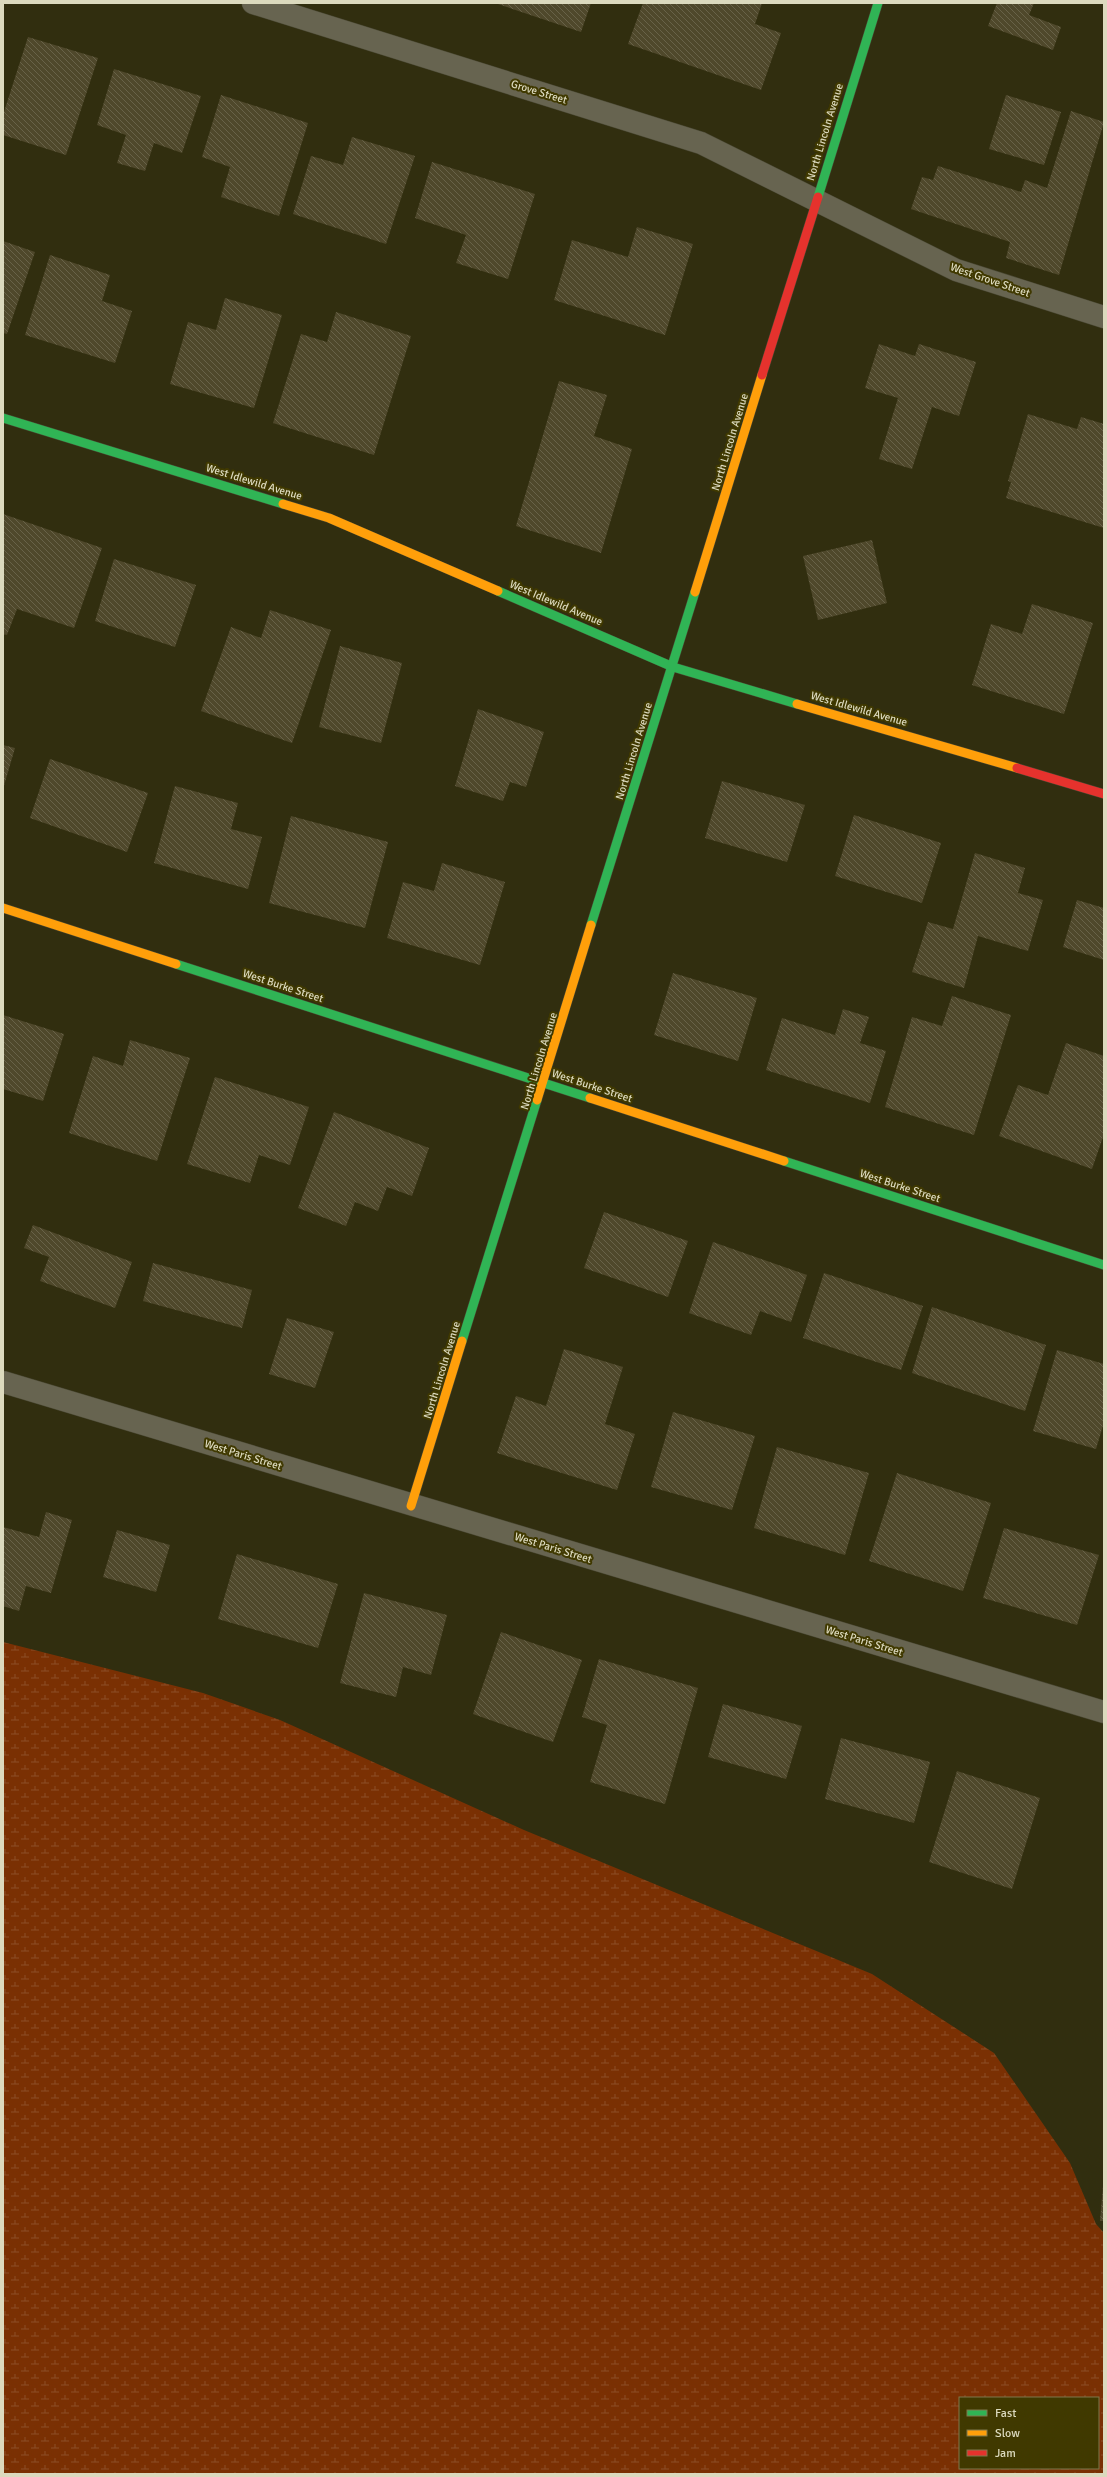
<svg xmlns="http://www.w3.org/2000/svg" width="1107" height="2477" font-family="Signika,sans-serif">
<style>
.wetland{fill:url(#wetland-marsh);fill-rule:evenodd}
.building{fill:url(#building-back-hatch)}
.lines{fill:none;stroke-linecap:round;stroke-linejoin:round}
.street-casing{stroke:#494732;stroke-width:23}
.fast-casing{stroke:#494732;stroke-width:10}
.slow-casing{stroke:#494732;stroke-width:10}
.jam-casing{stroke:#494732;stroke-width:10}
.street{stroke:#676450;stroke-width:22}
.fast{stroke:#30b455;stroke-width:9}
.slow{stroke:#ff9f0a;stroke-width:9}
.jam{stroke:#e5322d;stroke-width:9}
.labels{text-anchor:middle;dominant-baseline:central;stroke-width:4;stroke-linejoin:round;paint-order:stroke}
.street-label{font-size:11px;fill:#dcdabe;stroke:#403900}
</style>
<defs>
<pattern id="wetland-marsh" width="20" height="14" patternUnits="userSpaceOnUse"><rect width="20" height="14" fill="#7a3003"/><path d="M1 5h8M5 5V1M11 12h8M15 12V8" fill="none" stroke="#8c4d26"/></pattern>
<pattern id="building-back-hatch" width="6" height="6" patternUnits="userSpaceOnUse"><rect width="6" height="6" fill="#4f482b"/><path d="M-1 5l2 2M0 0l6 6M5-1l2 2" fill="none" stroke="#686248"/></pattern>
</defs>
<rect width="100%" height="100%" fill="#312e0f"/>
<path class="wetland" d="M3 1642 203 1693 280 1720 524 1830 872 1974 994 2053 1070 2163 1096 2224 1104 2233V2474H3ZM960 2398H1098V2468H960Z"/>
<g class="building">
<path d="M495 3H591L581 32Z"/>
<path d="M643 3H762L755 24 781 33 761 90 628 44Z"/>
<path d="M997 3H1034L1029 15 1061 27 1053 50 988 26Z"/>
<path d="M28 37 98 58 66 155 3 135V115Z"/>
<path d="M114 69 201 96 182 153 154 143 145 171 117 163 126 135 97 125Z"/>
<path d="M221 95 308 123 279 216 221 197 230 167 202 157Z"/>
<path d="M1006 95 1061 112 1044 165 989 149Z"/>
<path d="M1071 111 1104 122 1059 275 1006 258 1010 242 911 209 922 177 933 180 938 166 1021 192 1025 180 1047 188Z"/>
<path d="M352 137 415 156 386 244 293 214 311 156 343 165Z"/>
<path d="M432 162 535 194 508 279 456 263 466 235 415 218Z"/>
<path d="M637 227 693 244 665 335 554 300 572 240 628 257Z"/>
<path d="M3 241 35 252 7 334 3 333Z"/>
<path d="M50 255 110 275 102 301 132 311 115 363 25 335Z"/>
<path d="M225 298 282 315 254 408 170 384 188 322 216 330Z"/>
<path d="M336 312 411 336 374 455 273 423 301 334 327 342Z"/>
<path d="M879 344 915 356 919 344 976 362 959 416 932 407 912 469 879 459 898 398 865 388Z"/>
<path d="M559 381 607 395 594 436 632 449 601 553 516 526Z"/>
<path d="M1028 414 1077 429 1081 417 1104 424V528L1006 498 1011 482 1008 481Z"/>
<path d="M3 514 102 548 74 628 17 609 7 635 3 634Z"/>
<path d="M872 540 887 603 818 620 803 556Z"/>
<path d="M114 559 196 585 175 647 95 621Z"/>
<path d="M1032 604 1093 623 1064 714 972 685 991 624 1022 634Z"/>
<path d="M270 610 331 630 292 743 201 711 231 627 261 638Z"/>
<path d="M340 646 402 663 381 743 319 727Z"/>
<path d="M478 709 544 732 526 787 510 782 503 801 455 786Z"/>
<path d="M3 745 15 748 3 789Z"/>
<path d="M50 759 148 793 127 852 30 818Z"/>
<path d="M722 781 805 805 787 862 705 838Z"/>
<path d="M175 786 238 803 231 829 262 837 248 889 154 863Z"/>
<path d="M854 815 941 843 922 903 835 876Z"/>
<path d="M291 816 388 842 365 928 269 903Z"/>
<path d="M975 853 1025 868 1018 893 1043 900 1028 951 978 936 964 988 912 972 928 922 953 929Z"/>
<path d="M442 863 505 882 480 965 387 938 403 882 434 891Z"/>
<path d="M1077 900 1104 908V960L1063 947Z"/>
<path d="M673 973 757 998 738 1061 654 1035Z"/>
<path d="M952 996 1011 1015 974 1135 885 1107 912 1017 942 1026Z"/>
<path d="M843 1009 869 1017 860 1043 886 1051 870 1103 766 1070 782 1018 835 1035Z"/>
<path d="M3 1015 64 1034 43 1101 3 1089Z"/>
<path d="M130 1040 190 1058 157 1161 69 1133 93 1056 123 1066Z"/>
<path d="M1066 1043 1104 1056V1134L1092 1169 999 1136 1018 1085 1048 1095Z"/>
<path d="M215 1077 309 1107 290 1165 259 1155 250 1183 187 1164Z"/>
<path d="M334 1112 429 1148 412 1196 387 1187 378 1211 355 1202 346 1226 298 1208Z"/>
<path d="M604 1212 688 1241 668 1297 584 1268Z"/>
<path d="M33 1225 132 1262 115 1308 40 1281 49 1257 24 1248Z"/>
<path d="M713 1242 807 1275 791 1322 760 1311 751 1335 689 1313Z"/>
<path d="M153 1263 252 1290 242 1328 143 1301Z"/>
<path d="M824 1273 923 1306 901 1370 803 1338Z"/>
<path d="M932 1307 1046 1345 1025 1411 912 1373Z"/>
<path d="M287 1318 334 1332 315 1388 269 1374Z"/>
<path d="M564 1349 623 1367 605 1424 635 1434 617 1490 497 1453 516 1396 546 1406Z"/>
<path d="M1057 1350 1104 1364V1422L1096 1449 1033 1431Z"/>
<path d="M673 1412 755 1436 732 1510 651 1487Z"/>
<path d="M777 1447 869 1473 845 1555 754 1528Z"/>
<path d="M897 1473 991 1503 963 1591 869 1561Z"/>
<path d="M46 1512 72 1520 51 1593 26 1586 19 1611 3 1606V1527L39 1537Z"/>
<path d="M1004 1528 1099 1555 1077 1625 983 1598Z"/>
<path d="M117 1530 170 1545 156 1592 103 1577Z"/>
<path d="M237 1554 338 1584 318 1648 218 1619Z"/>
<path d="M364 1593 447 1615 431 1675 403 1667 396 1697 340 1683Z"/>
<path d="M501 1632 582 1660 553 1742 473 1714Z"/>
<path d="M599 1659 698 1688 665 1804 590 1782 607 1725 582 1717Z"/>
<path d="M723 1704 802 1726 786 1779 708 1757Z"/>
<path d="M841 1738 930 1762 914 1823 825 1799Z"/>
<path d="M957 1771 1040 1798 1012 1889 929 1862Z"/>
<path d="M1103 2186H1104V2221H1100Z"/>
</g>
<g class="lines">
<g class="street-casing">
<g id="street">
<path d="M253 3 701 143 956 270 1104 317"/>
<path d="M3 1382 1104 1712"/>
</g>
</g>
<g class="fast-casing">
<g id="fast">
<path d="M818 197 878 3"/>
<path d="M3 418 283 504"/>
<path d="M498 591 673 667 797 704"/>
<path d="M591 925 695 592"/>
<path d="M176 964 590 1098"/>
<path d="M784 1161 1104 1265"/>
<path d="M462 1341 537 1100"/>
</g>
</g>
<g class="slow-casing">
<g id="slow">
<path d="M283 504 329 518 498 591"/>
<path d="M695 592 762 375"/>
<path d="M797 704 1017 768"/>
<path d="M3 908 176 964"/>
<path d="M590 1098 784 1161"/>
<path d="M537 1100 591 925"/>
<path d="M411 1506 462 1341"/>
</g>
</g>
<g class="jam-casing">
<g id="jam">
<path d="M762 375 818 197"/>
<path d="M1017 768 1104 794"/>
</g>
</g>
<use href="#street" class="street"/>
<use href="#fast" class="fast"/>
<use href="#slow" class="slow"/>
<use href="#jam" class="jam"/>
</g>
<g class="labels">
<g class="street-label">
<text transform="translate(539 92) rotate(17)">Grove Street</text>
<text transform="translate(825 132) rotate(-73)">North Lincoln Avenue</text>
<text transform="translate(990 280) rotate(19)">West Grove Street</text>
<text transform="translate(730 442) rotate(-73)">North Lincoln Avenue</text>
<text transform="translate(254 482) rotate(17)">West Idlewild Avenue</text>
<text transform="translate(556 603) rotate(23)">West Idlewild Avenue</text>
<text transform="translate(859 709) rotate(16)">West Idlewild Avenue</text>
<text transform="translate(634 751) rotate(-73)">North Lincoln Avenue</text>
<text transform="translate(283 986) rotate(18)">West Burke Street</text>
<text transform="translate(539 1061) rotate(-73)">North Lincoln Avenue</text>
<text transform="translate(592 1086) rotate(18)">West Burke Street</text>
<text transform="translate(900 1186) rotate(18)">West Burke Street</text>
<text transform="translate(442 1370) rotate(-73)">North Lincoln Avenue</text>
<text transform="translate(243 1455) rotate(17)">West Paris Street</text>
<text transform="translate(553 1548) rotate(17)">West Paris Street</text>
<text transform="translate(864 1641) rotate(17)">West Paris Street</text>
</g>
</g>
<rect width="1107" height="2477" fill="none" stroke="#dcdabe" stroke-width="8"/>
<rect x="959" y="2397" width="140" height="72" fill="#403900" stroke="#7e794c"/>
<rect x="967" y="2410" width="20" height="6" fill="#30b455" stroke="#7e794c"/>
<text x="995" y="2417" font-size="12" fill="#dcdabe">Fast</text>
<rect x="967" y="2430" width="20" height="6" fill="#ff9f0a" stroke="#7e794c"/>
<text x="995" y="2437" font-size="12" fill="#dcdabe">Slow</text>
<rect x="967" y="2450" width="20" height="6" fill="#e5322d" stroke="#7e794c"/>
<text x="995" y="2457" font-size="12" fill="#dcdabe">Jam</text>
</svg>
